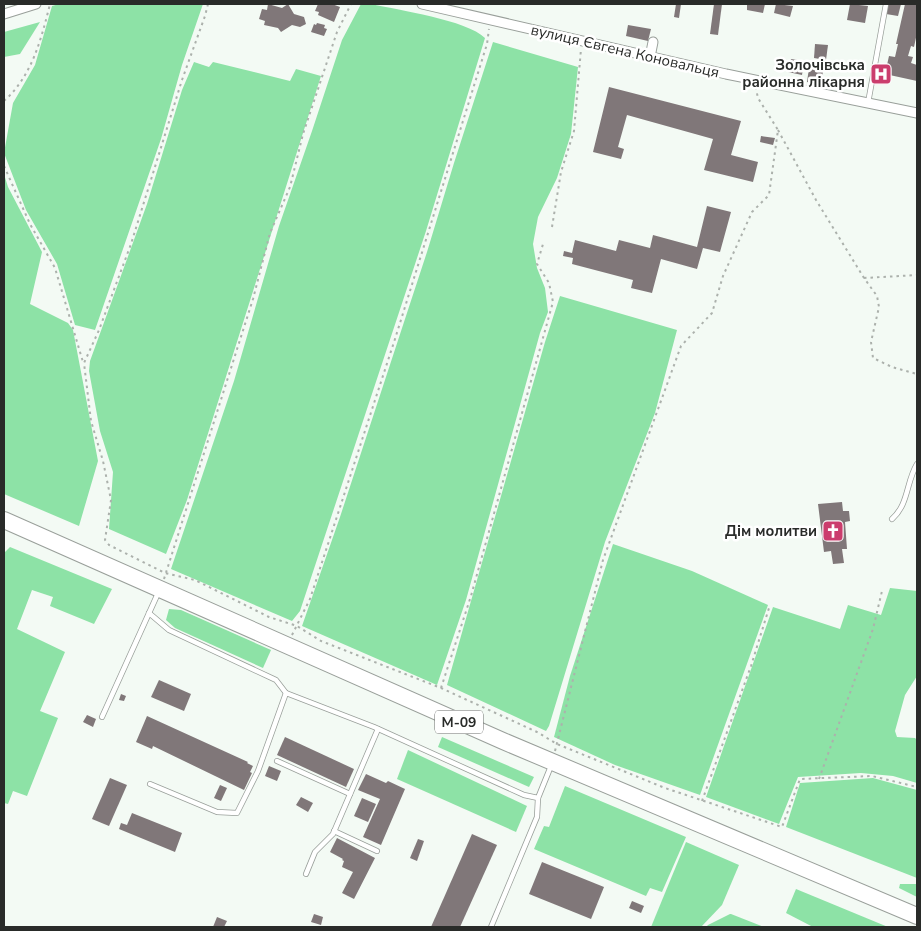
<svg xmlns="http://www.w3.org/2000/svg" width="921" height="931" font-family="'Nunito Sans',sans-serif">
<style>
.green{fill:#8de2a6}
.building{fill:#807779}
.lines{fill:none;stroke-linecap:round;stroke-linejoin:round}
.lane-casing{stroke:#999f9a;stroke-width:6}
.street-casing{stroke:#999f9a;stroke-width:11}
.highway-casing{stroke:#999f9a;stroke-width:18}
.path{stroke:#acb1ac;stroke-width:2;stroke-dasharray:2.5 4;stroke-linecap:butt}
.lane{stroke:#fff;stroke-width:4.5}
.street{stroke:#fff;stroke-width:9}
.highway{stroke:#fff;stroke-width:16}
.labels{text-anchor:middle;dominant-baseline:central;stroke-width:5;stroke-linejoin:round;paint-order:stroke}
.shield{fill:#fff;stroke:#696b69;stroke-width:1}
.shield-label{font-size:14px;font-weight:bold;fill:#292b29}
.street-label{font-size:15px;fill:#292b29;stroke:#fff}
.poi-label{font-size:15px;font-weight:bold;fill:#292b29;stroke:#fff;text-anchor:end}
</style>
<rect width="100%" height="100%" fill="#f3faf4"/>
<g class="green">
<path d="M59 4H203L182 65 161 139 95 330 75 325 57 264 26 210 4 153 13 103 35 65 52 6Z"/>
<path d="M361 4H371C398 10 467 20 485 38L426 231 300 611 292 621 171 569 234 381 279 226 312 131 342 40Z"/>
<path d="M40 22 20 54 4 57V32Z"/>
<path d="M493 42 578 67 571 134 557 178 538 217 533 244 537 268 545 288 548 312 540 333 466 600 437 685 302 626 340 517 427 252 454 163Z"/>
<path d="M194 62 209 67 213 62 290 81 296 69 321 76 187 500 166 554 109 529 113 472 100 431 89 371 90 361 147 204 182 90Z"/>
<path d="M4 174 8 187 42 252 30 304 68 323 73 330 98 461 79 526 4 494Z"/>
<path d="M560 296 677 330 655 413 605 542 549 726 546 731 447 685 545 342Z"/>
<path d="M613 544 692 571 768 605 700 795 615 765 554 737 570 676Z"/>
<path d="M10 547 112 589 94 624 50 606 53 597 32 590 17 629 65 652 40 711 58 718 27 796 13 791 8 804 4 803V553Z"/>
<path d="M890 588 917 591V676L905 695 895 731 897 737 915 738 917 740V783L893 776 861 773 798 777 779 824 706 797 773 607 840 629 848 605 881 615Z"/>
<path d="M169 609 181 610 271 650 263 668 175 628 166 620Z"/>
<path d="M442 737 534 777 529 787 438 747Z"/>
<path d="M408 750 527 806 516 832 397 779Z"/>
<path d="M873 778 917 790V878L786 827 800 783Z"/>
<path d="M565 786 686 837 662 892 650 888 646 896 534 849 544 826 549 827Z"/>
<path d="M686 842 739 865 722 905 701 927H651Z"/>
<path d="M900 884H917V897L899 888Z"/>
<path d="M796 889 888 927H813L786 913Z"/>
<path d="M730 914H731L764 927H706L708 925Z"/>
</g>
<g class="building">
<path d="M268 4 282 8 288 4 294 14 304 17 306 24 300 27 292 25 281 32 278 28 264 25 265 21 259 19 262 9 267 10Z"/>
<path d="M318 4H332L340 7 334 22 318 15 319 12 315 11Z"/>
<path d="M676 4H681L679 18 674 17Z"/>
<path d="M714 4H722L718 35 710 34Z"/>
<path d="M747 4H765L763 13 747 10Z"/>
<path d="M776 4 793 6 790 17 774 13Z"/>
<path d="M850 4 868 6 865 23 847 20Z"/>
<path d="M888 4H901L898 16 886 14Z"/>
<path d="M905 4H917V33L914 47 911 46 908 56 913 57 911 63 917 65V81L885 74 889 56 895 57 898 44H896Z"/>
<path d="M317 23 325 25 324 28 327 29 324 36 311 32 314 24 316 25Z"/>
<path d="M628 25 651 29 648 41 626 36Z"/>
<path d="M815 44 828 45 826 60 814 58Z"/>
<path d="M791 59 804 61 802 75 788 72Z"/>
<path d="M809 68 823 71 821 84 807 82Z"/>
<path d="M609 87 741 121 731 155 758 162 753 182 704 170 713 139 627 115 618 147 624 149 621 159 593 152Z"/>
<path d="M761 136 775 138 773 145 760 142Z"/>
<path d="M707 206 731 212 720 252 703 248 697 269 661 259 652 293 631 288 633 280 572 264 573 258 563 256 564 251 572 253 575 240 616 251 619 240 650 248 653 235 697 247Z"/>
<path d="M842 502 843 511H849L850 521 845 522 847 549H842L844 563 833 564 831 551 824 552 818 504Z"/>
<path d="M159 680 191 694 184 711 151 697Z"/>
<path d="M121 694 126 696 124 701 119 700Z"/>
<path d="M87 715 96 719 93 727 83 722Z"/>
<path d="M147 716 248 762 247 763 253 766 250 772 252 773 244 790 153 746 152 749 136 742Z"/>
<path d="M285 737 354 769 346 787 277 755Z"/>
<path d="M269 766 281 771 277 781 265 776Z"/>
<path d="M366 774 386 783 388 781 405 789 381 845 363 837 380 799 358 790Z"/>
<path d="M110 778 127 785 109 826 92 819Z"/>
<path d="M220 785 227 788 221 801 214 798Z"/>
<path d="M301 797 313 803 308 812 296 805Z"/>
<path d="M362 798 376 804 368 822 354 816Z"/>
<path d="M132 813 182 833 175 852 119 829 121 823 127 825Z"/>
<path d="M472 834 497 845 460 927H431Z"/>
<path d="M337 838 375 858 354 899 342 893 353 872 342 867 344 861 342 860 343 859 330 852Z"/>
<path d="M418 839 424 841 417 861 410 858Z"/>
<path d="M542 862 604 887 591 919 529 894Z"/>
<path d="M632 901 644 906 641 913 629 908Z"/>
<path d="M314 914 323 917 321 925 311 922Z"/>
<path d="M217 917 227 921 224 927H213Z"/>
</g>
<g class="lines">
<g class="lane-casing">
<g id="lane">
<path d="M868 103 886 4"/>
<path d="M892 519C909 504 906 482 917 464"/>
<path d="M149 613 169 630 276 680 286 693"/>
<path d="M102 717 159 591"/>
<path d="M277 761 350 794"/>
<path d="M150 784 217 812 237 813 258 771 286 693 374 727 524 795 538 798"/>
<path d="M334 831 377 851"/>
<path d="M306 874 315 852 333 834 378 729"/>
<path d="M491 927 537 817 538 798 551 766"/>
</g>
</g>
<g class="street-casing">
<g id="street">
<path d="M422 4 726 74 917 113"/>
<path d="M4 14 36 4"/>
<path d="M650 57 653 42"/>
</g>
</g>
<g class="highway-casing">
<path id="highway" d="M4 520 503 741 917 916"/>
</g>
<g class="path">
<path d="M208 4 205 16 182 80 131 244 99 330 84 363 91 421 103 461 111 500 105 540 109 545 165 573 195 580 269 617 297 626 321 641 441 688 537 732 557 744 665 788 782 827 800 779 872 776 917 787"/>
<path d="M4 101C32 76 41 40 50 4"/>
<path d="M778 130 816 200 864 278 877 296 879 307 871 342 873 358 892 367 917 374"/>
<path d="M4 166 30 224 55 268 83 362"/>
<path d="M552 227 561 172 574 131 581 49"/>
<path d="M864 278 917 275"/>
<path d="M164 579 253 299 270 233 290 187 303 134 337 32 351 4"/>
<path d="M292 635 310 599 395 339 487 44 489 29"/>
<path d="M441 688 471 596 553 302 549 283 537 264 543 244"/>
<path d="M555 751 603 560 681 346 712 313 723 276 752 212 769 195 778 130 758 98 756 89"/>
<path d="M819 779 873 629 882 591"/>
<path d="M702 801 751 666 769 608"/>
</g>
<use href="#lane" class="lane"/>
<use href="#street" class="street"/>
<use href="#highway" class="highway"/>
</g>
<defs>
<g id="hospital-square" transform="scale(1.125)"><rect x="-9" y="-9" width="18" height="18" rx="4" fill="#cb3d6d" stroke="#fff"/><path d="M-5-5h3v3.5h4V-5h3V5h-3V1.5h-4V5h-3Z" fill="#fff"/></g>
<g id="church-square" transform="scale(1.125)"><rect x="-9" y="-9" width="18" height="18" rx="4" fill="#cb3d6d" stroke="#fff"/><path d="M-1.2-6h2.4v3.5h3.3v2.4h-3.3V6h-2.4V-.1h-3.3v-2.4h3.3Z" fill="#fff"/></g>
</defs>
<g fill-rule="evenodd">
<use href="#hospital-square" x="881" y="74"/>
<use href="#church-square" x="833" y="531"/>
</g>
<g class="labels">
<rect class="shield" x="435" y="710.5" width="48" height="23" rx="4"/>
<g class="shield-label">
<text x="459" y="722">М-09</text>
</g>
<g class="street-label">
<text transform="translate(625 51) rotate(13)">вулиця Євгена Коновальця</text>
</g>
<g class="poi-label">
<text x="865" y="65">Золочівська<tspan x="865" dy="17">районна лікарня</tspan></text>
<text x="817" y="531">Дім молитви</text>
</g>
</g>
<rect width="921" height="931" fill="none" stroke="#292b29" stroke-width="10"/>
</svg>
